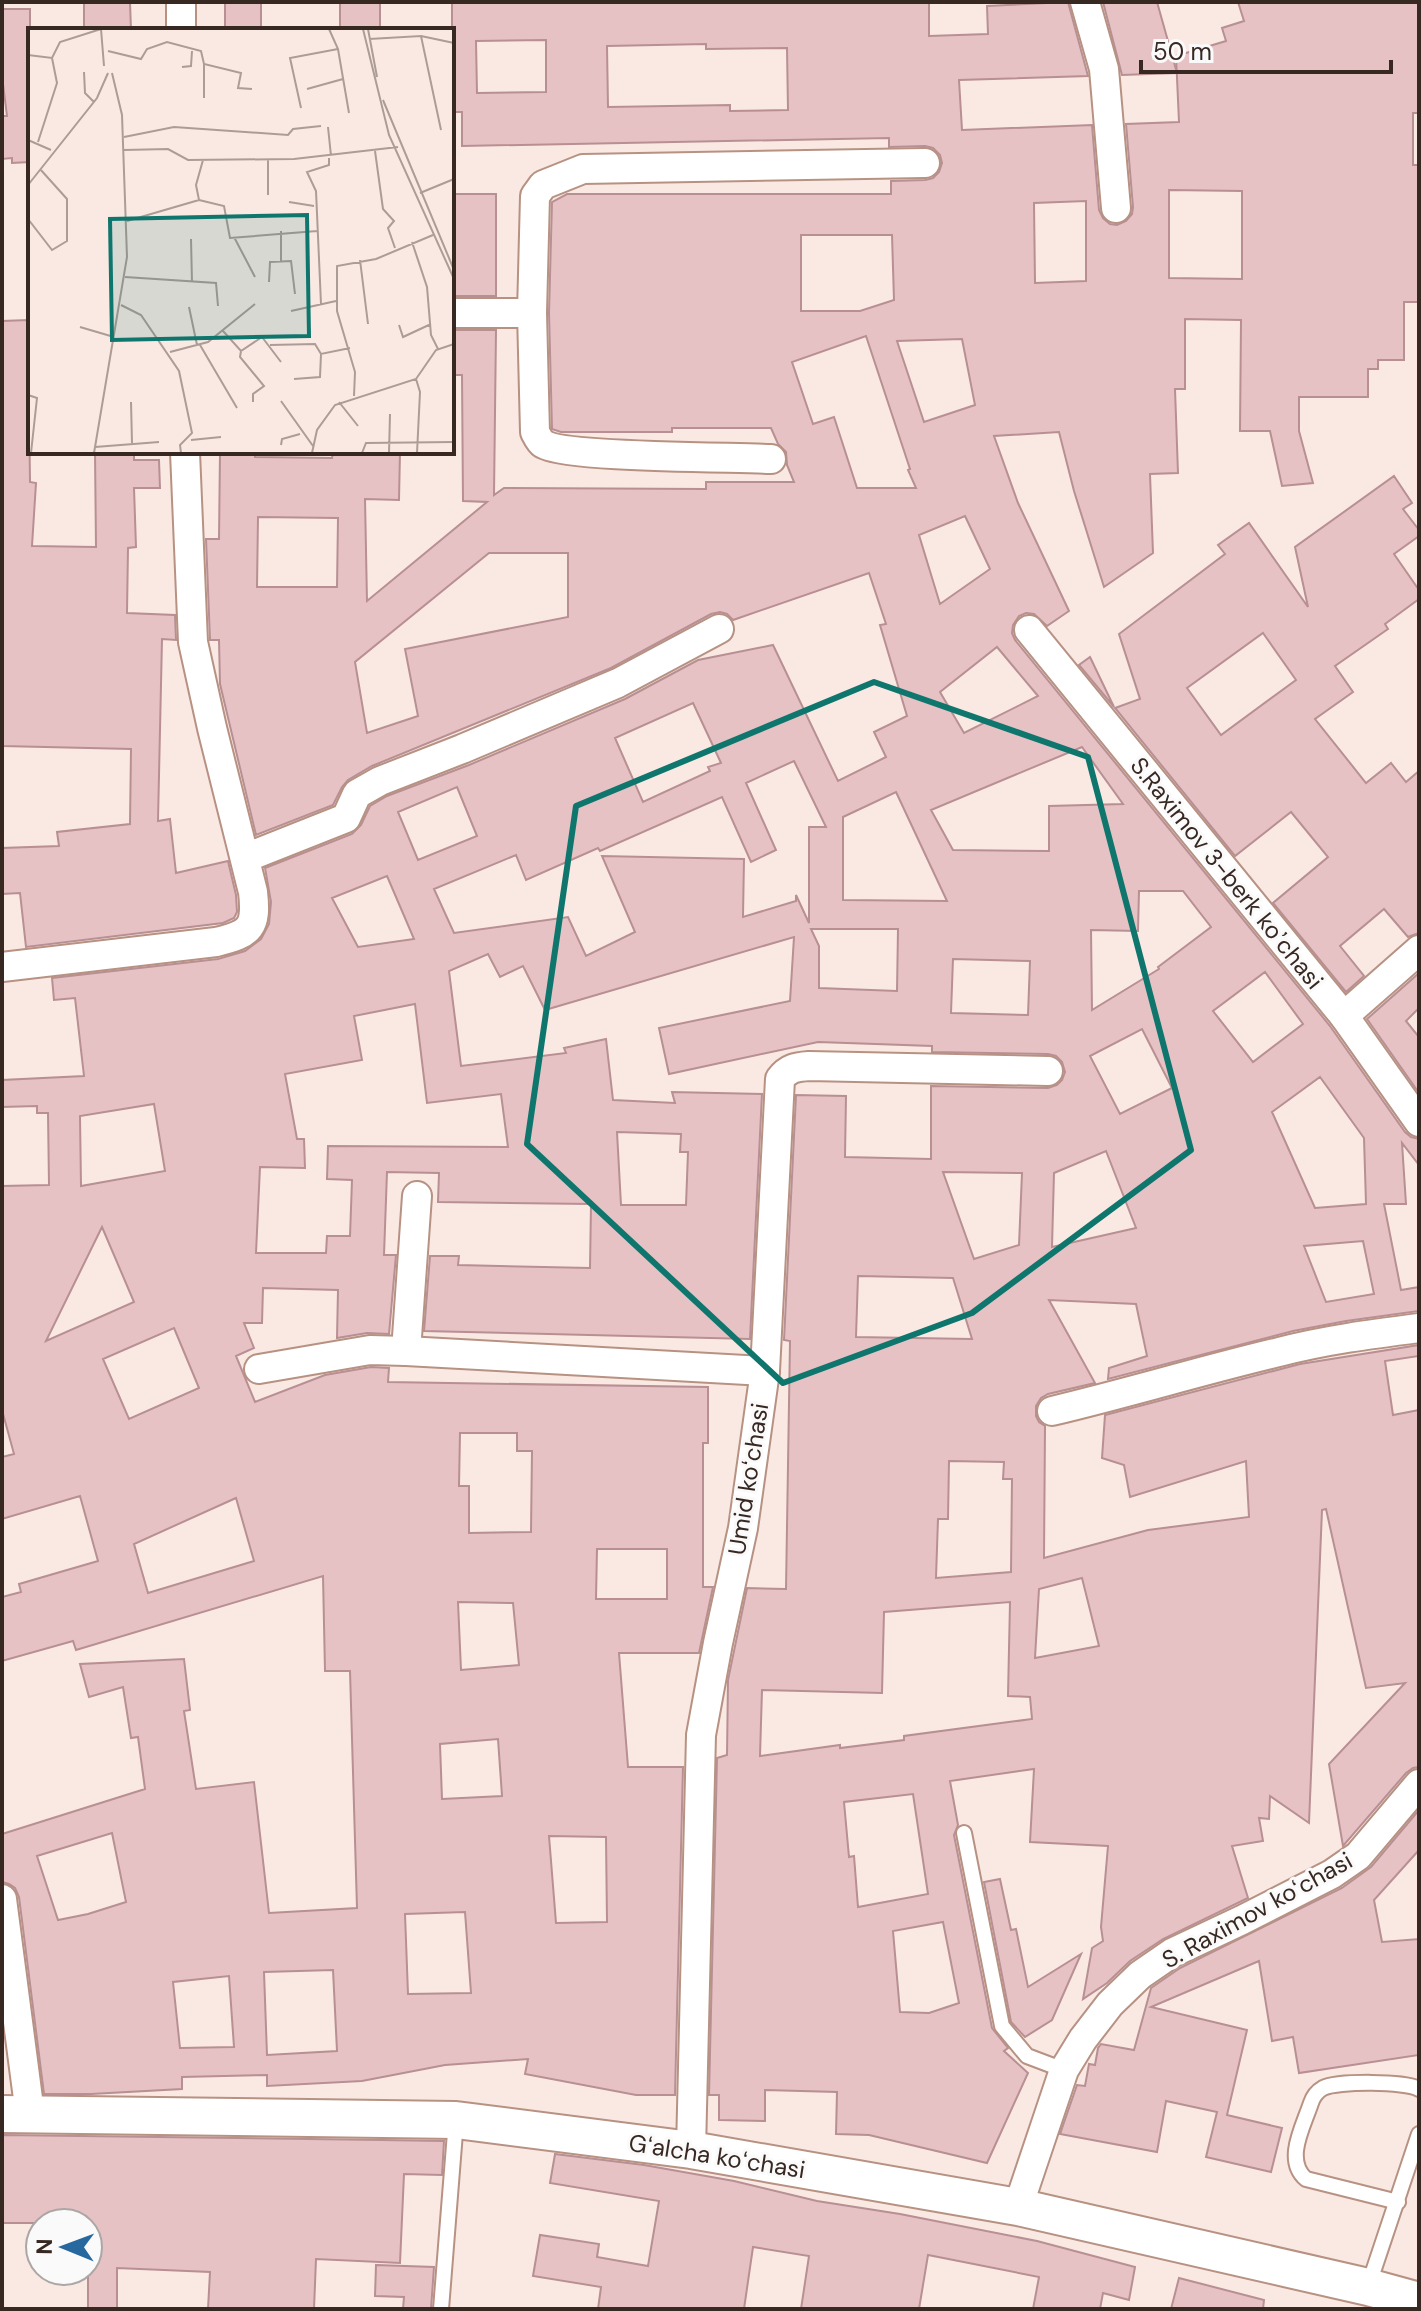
<svg xmlns="http://www.w3.org/2000/svg" width="1421" height="2311" font-family="'DM Sans',sans-serif">
<style>
.building{fill:#e6c2c5;stroke:#b88f93;stroke-width:2;fill-rule:evenodd}
.lines{fill:none;stroke-linecap:round;stroke-linejoin:round}
.service-casing{stroke:#b79283;stroke-width:18}
.minor-casing{stroke:#b79283;stroke-width:32}
.tertiary-casing{stroke:#b79283;stroke-width:40}
.service{stroke:#fff;stroke-width:14}
.minor{stroke:#fff;stroke-width:28}
.tertiary{stroke:#fff;stroke-width:36}
.marked{fill:none;stroke:#0f766e;stroke-width:6;stroke-linejoin:round}
.labels{text-anchor:middle;dominant-baseline:central;stroke-width:6;stroke-linejoin:round;paint-order:stroke}
.street-label{font-size:24px;fill:#372822;stroke:#fafafa}
.inset-road{fill:none;stroke:#ac9c96;stroke-width:2}
.view{fill:#0f766e;fill-opacity:0.15;stroke:#0f766e;stroke-width:4}
.inset-edge{fill:none;stroke:#372822;stroke-width:4}
</style>
<rect width="100%" height="100%" fill="#fae9e3"/>
<g class="building">
<path d="M84 2H130L131 30H84Z"/>
<rect x="225" y="2" width="36" height="28"/>
<rect x="340" y="2" width="40" height="28"/>
<path d="M452 2H929V36L988 34 987 6 1068 2 1088 76 959 80 962 130 1092 125 1099 210 1103 218 1110 224 1117 225 1126 221 1132 214 1133 207 1126 124 1179 122 1176 56 1226 41 1222 28 1244 21 1238 2H1419V113H1413V165H1419L1418 302H1404V360H1378V369H1368V397H1299V431L1313 483 1282 486 1270 431H1240L1241 320 1185 319V389H1175L1178 473 1150 474 1153 553 1104 587 1074 491 1059 432 994 436 1018 503 1069 611 1047 626 1034 614 1026 613 1019 616 1013 625 1012 633 1015 640 1330 1026 1405 1132 1411 1137 1419 1139V1165L1402 1143 1406 1204H1384L1401 1290 1419 1287V1311L1346 1321 1293 1331 1108 1379 1109 1368 1147 1356 1136 1304 1049 1300 1095 1383 1048 1394 1041 1398 1036 1406V1416L1039 1422 1045 1426 1044 1558 1148 1530 1249 1517 1246 1461 1130 1497 1124 1465 1102 1458 1105 1415 1300 1364 1419 1345V1356L1385 1361 1393 1415 1419 1410V1767L1413 1768 1406 1773 1343 1846 1329 1764 1405 1683 1366 1688 1326 1509 1322 1510 1309 1823 1270 1796 1269 1819 1259 1818 1263 1841 1232 1846 1248 1898 1163 1939 1130 1961 1107 1983 1083 1999 1092 1948 1103 1941 1101 1927 1108 1846 1030 1842 1034 1769 950 1781 958 1825 954 1835 992 2028 1008 2048 1004 2051 1028 2073 987 2163 869 2135 836 2134 837 2092 765 2090V2121L719 2120V2095H709L717 1758 727 1755 728 1680 747 1588 786 1589 790 1341 784 1340 796 1095 846 1096 845 1157 931 1159V1086L1048 1088 1057 1085 1062 1080 1065 1072 1062 1062 1056 1056 1048 1054 932 1052V1046L818 1042 669 1074 659 1028 790 1001 794 937 545 1010 523 966 500 977 488 954 449 971 461 1066 566 1053 564 1048 606 1039 613 1100 675 1103 672 1092 762 1094 750 1339 424 1331 430 1256H459L458 1265 590 1268 591 1204 438 1202 439 1173 387 1172 384 1255H396L389 1334 367 1333 337 1338 338 1290 263 1288 262 1323H244L254 1348 236 1356 255 1402 325 1375 371 1367 389 1368 388 1382 708 1387V1443H703V1587H713L699 1653H619L628 1767H683L675 2095H636L525 2074 528 2059 445 2065 362 2081 267 2086V2075L182 2077V2089L91 2094H44L19 1897 15 1888 9 1884 2 1882V1834L145 1789 138 1737 131 1738 123 1687 89 1697 80 1664 184 1659 190 1710 184 1711 196 1789 254 1782 269 1913 357 1908 350 1671H325L323 1576 76 1650 73 1641 2 1661V1597L21 1592 19 1584 98 1561 80 1496 2 1519V1457L14 1454 2 1410V1186L49 1185 48 1113H37V1106L2 1107V1080L84 1076 75 998 54 1000 52 978 218 959 245 951 261 939 269 924 271 902 265 868 352 834 361 825 370 806 387 796 469 765 625 699 698 660 773 645 838 781 886 757 874 732 907 716 880 625 886 624 869 573 733 620 727 614 720 612 711 614 611 668 372 766 348 780 342 787 333 805 256 835 220 684 219 640H210L206 539H219L220 452H255V457L332 458 333 452H400L399 500 365 499 367 601 487 502 463 501 462 375H452V330H496L494 495 504 488 706 489V482H794L787 465 786 452 778 444 771 428H672V432H561L552 429 549 313 552 202 567 194H891V181L925 180 933 178 939 172 942 163 940 155 933 148 925 146 889 147V138L462 146V112H452ZM546 40V92L477 93 476 41ZM706 44V49L787 48 788 110 730 111V105L608 107 607 46ZM1169 190 1242 191V279L1169 278ZM1086 201V281L1035 283 1034 203ZM801 235H892L894 300 860 311H801ZM866 336 910 469 908 470 916 488H857L834 417 813 424 792 362ZM962 339 975 405 924 422 897 341ZM965 516 990 569 940 604 919 535ZM258 517 338 518 337 587H257ZM489 553H568V617L405 649 418 716 367 733 355 662ZM997 647 1038 696 964 733 940 692ZM693 703 721 763 708 767 710 771 643 802 615 738ZM1082 747 1123 804 1049 806V851L953 850 931 810ZM794 761 826 827H809V923L796 895V901L743 917 744 859 602 856 635 932 586 956 568 917 454 933 434 889 516 855 526 880 598 848 600 851 722 797 751 862 776 850 746 783ZM457 787 477 836 418 860 398 812ZM896 792 947 901 843 900V817ZM387 876 414 939 358 947 332 898ZM1139 891H1183L1211 927 1158 967 1159 969 1092 1010 1091 930 1138 931ZM811 929H898L897 991 819 988V946ZM953 959 1030 961 1028 1015 951 1013ZM1265 972 1303 1024 1253 1062 1213 1011ZM415 1004 427 1103 501 1094 508 1147 328 1146 327 1179 352 1180 350 1236H327L326 1253H256L260 1167 305 1168 304 1139H297L285 1074 362 1060 354 1016ZM1142 1029 1172 1088 1120 1114 1090 1056ZM1320 1077 1364 1138 1366 1204 1315 1208 1272 1112ZM154 1104 165 1171 81 1186 80 1116ZM617 1132 681 1134 680 1152H688L686 1205H621ZM1106 1151 1136 1228 1052 1247 1054 1173ZM943 1172 1022 1173 1019 1245 974 1259ZM102 1227 134 1302 46 1341ZM1363 1241 1374 1294 1326 1302 1304 1246ZM858 1276 953 1278 972 1339 856 1337ZM174 1328 199 1388 129 1419 103 1359ZM460 1433H517V1451H532L531 1532 469 1533V1486H459ZM949 1461 1004 1462 1003 1479H1012L1011 1572 936 1578 938 1519H948ZM236 1498 254 1561 148 1593 134 1544ZM597 1549H667V1599H596ZM1082 1578 1099 1646 1035 1658 1039 1589ZM458 1602 513 1603 519 1665 461 1670ZM1010 1602 1008 1696 1030 1697 1032 1719 904 1736V1740L840 1748V1745L760 1756 762 1690 882 1693 884 1612ZM498 1739 502 1796 442 1799 440 1744ZM913 1794 928 1894 858 1907 854 1856 849 1857 844 1802ZM112 1833 126 1902 88 1914 58 1920 37 1856ZM549 1836 606 1837 607 1922 556 1923ZM465 1912 471 1993 408 1994 405 1914ZM943 1922 959 2003 929 2013 900 2012 893 1931ZM333 1970 337 2051 267 2055 264 1972ZM229 1976 234 2047 180 2048 173 1982Z"/>
<path d="M1103 2H1157L1177 73 1122 75Z"/>
<path d="M2 9H30V162L12 163V158L2 159V116H7L2 76Z"/>
<rect x="452" y="194" width="44" height="102"/>
<path d="M28 320 30 482 36 483 32 546 96 547 95 452H134V460H159L160 488H134L136 547 128 548 127 613 175 615 176 640 162 639 158 821 170 819 176 873 228 861 236 895 237 912 234 918 223 923 26 947 20 893 2 894V848L59 846 57 832 130 824 131 749 2 746V321Z"/>
<path d="M1394 476 1412 503 1403 509 1419 530V536L1394 554 1419 590V599L1385 624 1388 629 1335 666 1353 692 1315 719 1366 783 1391 763 1406 782 1419 771V933L1408 937 1384 909 1340 946 1364 976 1346 992 1273 903 1328 857 1291 812 1235 856 1115 708 1140 699 1119 634 1225 554 1218 545 1249 523 1308 607 1295 547ZM1263 633 1296 680 1221 735 1187 688Z"/>
<path d="M1090 657 1114 707 1079 665Z"/>
<path d="M1419 973V1008L1406 1021 1419 1037V1093L1367 1019Z"/>
<path d="M1419 1810V1850L1374 1900 1382 1942 1419 1939V2055L1299 2073 1293 2037 1272 2041 1259 1961 1151 2007 1247 2030 1227 2115 1282 2128 1271 2172 1206 2157 1217 2112 1166 2101 1157 2152 1060 2134 1077 2085 1085 2086 1089 2064 1095 2065 1098 2048 1101 2044 1134 2050 1151 1988 1180 1968 1342 1888 1371 1867Z"/>
<path d="M1000 1879 1011 1930 1016 1929 1028 1987 1081 1954 1052 2020 1025 2037 1011 2022 984 1882Z"/>
<path d="M2 2135 381 2140 444 2141 442 2175 404 2174 400 2263 316 2259 314 2309H208L210 2272 117 2268V2309H88V2223H2Z"/>
<path d="M555 2154 644 2165 734 2181 817 2201 900 2214 1037 2241 1135 2267 1129 2300 1103 2293 1100 2309H1033L1039 2277 928 2255 919 2309H801L809 2256 753 2247 744 2309H598L601 2287 533 2276 540 2235 599 2244 597 2257 648 2266 659 2201 550 2183Z"/>
<path d="M376 2265 434 2267 431 2309H403L404 2297 375 2296Z"/>
<path d="M1179 2278 1264 2300 1263 2309H1171Z"/>
</g>
<g class="lines">
<g class="service-casing">
<g id="service">
<path d="M964 1833 1002 2026 1027 2056 1064 2070"/>
<path d="M1398 2202 1306 2179C1284 2160 1303 2127 1311 2103 1313 2097 1316 2092 1323 2088 1337 2081 1406 2081 1419 2089"/>
<path d="M1368 2287 1419 2134"/>
<path d="M441 2309 456 2120"/>
</g>
</g>
<g class="minor-casing">
<g id="minor">
<path d="M1085 2 1104 69 1116 208"/>
<path d="M181 30V2"/>
<path d="M452 313H532"/>
<path d="M771 459C735 457 561 458 542 443 540 442 536 434 535 432L532 313 535 196 543 185 583 169 925 163"/>
<path d="M1029 630 1344 1016 1419 1122"/>
<path d="M245 858 346 818 357 794 380 781 462 749 618 683 719 629"/>
<path d="M2 967 216 942C251 934 257 927 253 892L212 728 193 642 185 452"/>
<path d="M1344 1016 1419 950"/>
<path d="M406 1351 417 1196"/>
<path d="M259 1369 370 1350 406 1351 765 1371"/>
<path d="M1052 1411C1128 1393 1203 1370 1279 1352 1325 1340 1372 1334 1419 1328"/>
<path d="M2 1899 30 2114"/>
<path d="M691 2150 701 1735 718 1643 743 1528 765 1371 780 1079C788 1068 796 1067 809 1066L1048 1071"/>
<path d="M1018 2207 1064 2070 1083 2039 1110 2004 1140 1975 1172 1953 1242 1920 1332 1874 1358 1856 1419 1784"/>
</g>
</g>
<g class="tertiary-casing">
<path id="tertiary" d="M2 2114 456 2120 691 2150 1018 2207 1368 2287 1419 2301"/>
</g>
<use href="#service" class="service"/>
<use href="#minor" class="minor"/>
<use href="#tertiary" class="tertiary"/>
</g>
<path class="marked" d="M874 682 1088 757 1191 1150 972 1313 783 1383 527 1144 576 806Z"/>
<g class="labels">
<g class="street-label">
<text transform="translate(1227 873) rotate(51)">S.Raximov 3-berk koʼchasi</text>
<text transform="translate(748 1479) rotate(-81)">Umid koʻchasi</text>
<text transform="translate(1257 1910) rotate(-29)">S. Raximov koʻchasi</text>
<text transform="translate(717 2156) rotate(9)">Gʻalcha koʻchasi</text>
</g>
</g>
<g transform="translate(28 28)">
<rect width="426" height="426" fill="#fae9e3"/>
<path class="inset-road" d="M73 1 76 38M301 1 310 21 321 85M335 1 361 107 426 251M340 1 349 49M393 8 426 15M341 11 393 8 413 102M80 23 113 31 119 21 139 14 173 23 176 36 213 45 210 60 224 61M0 27 24 30 32 14 73 1M176 36V70M154 39 163 38 164 23M56 44 57 65 66 74M279 61 315 51M355 72 426 242M273 80 262 30 310 21M300 99 303 128M96 109 146 99 260 107 265 101 293 98M0 112 23 122M10 114 29 55 24 30M96 122 140 121 160 132 266 131 370 119M347 123 355 181 366 193 360 200 367 220M240 131V167M0 157 69 70 80 45M392 165 426 151M171 172 196 178 202 210 289 203M261 174 286 178M0 191 24 222 39 213V171L12 141M99 193 171 172 168 157 175 132M253 203V233M206 209 227 249M163 211 164 255M384 214 399 259 403 307 410 321M332 232 340 296M97 249 188 255 190 278M241 254 242 234 263 233 267 266M293 276 288 163 279 144 301 137V130M93 277 113 287 151 343 164 405 152 417 153 425M161 279 169 317M263 283 308 273M371 297 375 309 403 296M52 299 86 309M195 303 213 323 234 309 253 334M172 317 209 380M242 317 287 316 293 326 322 320M213 323 212 329 236 358 225 366V374M142 324 180 314 227 276M266 351 292 349 293 326M388 351 392 364 389 425M0 367 9 370 3 425M326 368 327 344 309 283V238L348 231 405 207M253 373 285 418M103 374 104 415M311 374 330 398M163 412 193 409M253 417 254 411 272 406M67 419 131 414M66 425 99 229 94 87 84 45M284 425 289 402 307 377 388 351 408 322 426 316M334 425 338 415 426 414M361 425 362 386"/>
<path class="view" d="M279 187 281 308 84 312 82 191Z"/>
<rect width="426" height="426" class="inset-edge"/>
</g>
<rect width="1421" height="2311" fill="none" stroke="#372822" stroke-width="8"/>
<g transform="translate(64 2247) rotate(271)"><circle r="38" fill="#fafafa" stroke="#aca6a4" stroke-width="2"/>
<path d="M0-6L14 30L0 20L-14 30Z" fill="#27699f"/>
<text y="-12" font-size="22" font-weight="bold" text-anchor="middle" fill="#372822">N</text>
</g>
<path d="M1141 60v12h250v-12" fill="none" stroke="#372822" stroke-width="4"/>
<text x="1153" y="60" font-size="24" fill="#372822" stroke="#fafafa" stroke-width="6" paint-order="stroke">50 m</text>
</svg>
